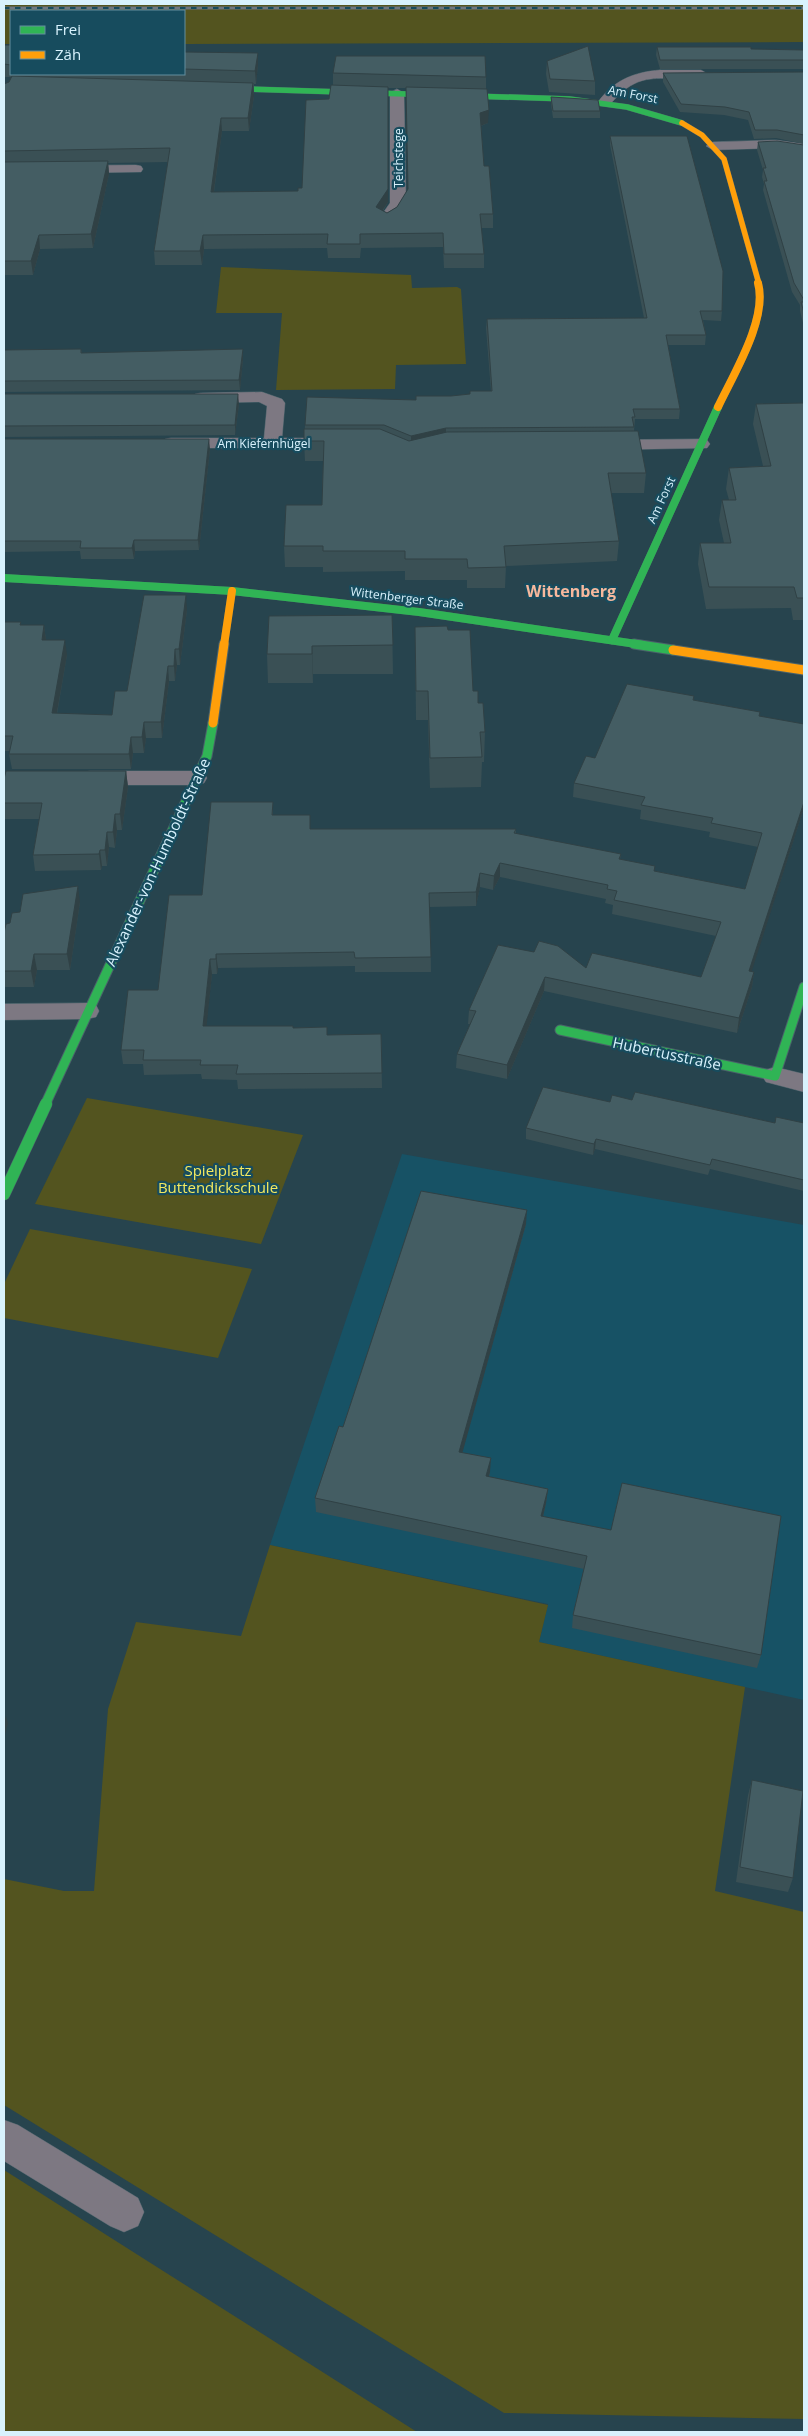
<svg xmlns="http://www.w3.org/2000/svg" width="808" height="2436" font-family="'Open Sans',sans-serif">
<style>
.built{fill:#175265}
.green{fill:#53541f}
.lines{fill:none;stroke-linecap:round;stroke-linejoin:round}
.street-casing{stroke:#4a626a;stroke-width:1}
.fast-far3-casing{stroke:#4a626a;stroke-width:6}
.fast-far2-casing{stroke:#4a626a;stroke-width:8}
.fast-far1-casing{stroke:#4a626a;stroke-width:11}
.fast-casing{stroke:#4a626a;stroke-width:13}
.slow-far2-casing{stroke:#4a626a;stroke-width:6}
.slow-far1-casing{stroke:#4a626a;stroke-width:8}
.slow-casing{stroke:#4a626a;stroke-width:11}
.street{fill:#7d7882;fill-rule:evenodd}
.fast-far3{stroke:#30b455;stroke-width:5.5}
.fast-far2{stroke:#30b455;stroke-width:8}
.fast-far1{stroke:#30b455;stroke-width:9}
.fast{stroke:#30b455;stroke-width:12}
.slow-far2{stroke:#ff9f0a;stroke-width:5.5}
.slow-far1{stroke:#ff9f0a;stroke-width:8}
.slow{stroke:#ff9f0a;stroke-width:9}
.rail-casing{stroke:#6f7781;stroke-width:3}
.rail{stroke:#174c5e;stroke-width:2;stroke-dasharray:5.5;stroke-linecap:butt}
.wall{fill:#3a5055;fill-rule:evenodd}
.shaded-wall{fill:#304145}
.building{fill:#445d63;stroke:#304145}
.labels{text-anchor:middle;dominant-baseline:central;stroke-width:4.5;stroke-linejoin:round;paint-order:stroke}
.far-street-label{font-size:12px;fill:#d8f2fd;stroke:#174c5e}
.street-label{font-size:15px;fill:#d8f2fd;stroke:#174c5e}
.park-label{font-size:15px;fill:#f4e95f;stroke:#174c5e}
.far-district-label{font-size:16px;font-weight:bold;fill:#f5b89d;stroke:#174c5e}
</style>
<rect width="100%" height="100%" fill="#27444e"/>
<path class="built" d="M402 1154 804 1225V1700L539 1642 548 1604 270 1545Z"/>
<g class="green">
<path d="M4 4H804V42L184 44V11H11V44H4Z"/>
<path d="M221 267 411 275 412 288 457 287 461 289 466 364 396 365 395 389 276 390 282 313H216Z"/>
<path d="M87 1098 303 1135 261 1244 35 1204Z"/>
<path d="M30 1229 252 1269 218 1358 4 1318V1284Z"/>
<path d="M270 1545 548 1605 539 1642 745 1687 715 1891 804 1912V2419L504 2413 4 2105V1879L64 1891H94L108 1709 136 1622 241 1636Z"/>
<path d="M4 2170 417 2432H4Z"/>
</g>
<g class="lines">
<g class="street-casing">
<g id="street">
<path d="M660 70H701L708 74C702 81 663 77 651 79 639 80 628 86 620 94 614 99 612 104 605 106L598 102C614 80 634 72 660 70Z"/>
<path d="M397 89 404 93 406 203C401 212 397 222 386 225L378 220 390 203V93Z"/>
<path d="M776 140 804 144V152L776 148 713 150 706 146 713 142Z"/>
<path d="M136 165 141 166 143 169 141 172 4 174V166Z"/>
<path d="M262 392 282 399 285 403 282 438H341L347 439 350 443 347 447 341 448H171L165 447 162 443 165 439 171 438H264L267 406 259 402 201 403 195 402 192 398 195 394 201 393Z"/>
<path d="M701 439 707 440 710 444 707 448 603 450 597 449 594 445 597 441 603 440Z"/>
<path d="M90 771H196L204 773 207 778 204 783 196 785H90L82 783 79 778 82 773Z"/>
<path d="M87 1003 96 1005 99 1011 96 1017 87 1019 4 1020V1004Z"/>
<path d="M775 1067 804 1074V1092L766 1082 762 1076 766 1070Z"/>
<path d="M4 2120 18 2125 138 2198 144 2212 138 2226 124 2232 110 2226 4 2161Z"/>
</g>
</g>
<g class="fast-far3-casing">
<path id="fast-far3" d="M218 88 569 99 627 107 682 123"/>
</g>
<g class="fast-far2-casing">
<g id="fast-far2">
<path d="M4 578 232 591 419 612 643 645"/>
<path d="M612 640 718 407"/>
</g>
</g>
<g class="fast-far1-casing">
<g id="fast-far1">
<path d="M634 644 673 650"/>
<path d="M560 1030 775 1076 804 987"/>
<path d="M45 1105 207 756 213 723"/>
</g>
</g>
<g class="fast-casing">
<path id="fast" d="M4 1194 46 1104"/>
</g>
<g class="slow-far2-casing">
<path id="slow-far2" d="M682 123 702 135 724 159 759 284"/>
</g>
<g class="slow-far1-casing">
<g id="slow-far1">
<path d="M718 407C733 375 768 319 758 283"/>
<path d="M224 645 232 591"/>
</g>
</g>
<g class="slow-casing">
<g id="slow">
<path d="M673 650 804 670"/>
<path d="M213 723 224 644"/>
</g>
</g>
<use href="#street" class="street"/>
<use href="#fast-far3" class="fast-far3"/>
<use href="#fast-far2" class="fast-far2"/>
<use href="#fast-far1" class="fast-far1"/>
<use href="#fast" class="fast"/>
<use href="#slow-far2" class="slow-far2"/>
<use href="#slow-far1" class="slow-far1"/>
<use href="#slow" class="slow"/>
<g class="rail-casing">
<path id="rail" d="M4 8H804"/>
</g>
<use href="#rail" class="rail"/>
</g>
<g class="wall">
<path d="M4 45H11V74H184V52L258 65 256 84H254V96L249 131H222L214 192 298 191 302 188 333 85V73L486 77V89L488 123 481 126 484 166 493 214V228H481L484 254V268H444L443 247 361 248 360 258H328L327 248 204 249 202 265H155L154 251 168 162 108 163 109 174 93 248 40 249 33 275H4V84L9 82 11 77H4ZM388 88H406L408 190 397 207 387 213 383 211 388 202Z"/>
<path d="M657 47 804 50V69H660L656 55Z"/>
<path d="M547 61 595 81V95L549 92 546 74Z"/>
<path d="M804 72V144L776 138 754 139 748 120 724 115 680 112 663 82V73Z"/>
<path d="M551 97 600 111V118H553L551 104Z"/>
<path d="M610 136 722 311 721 321 703 320 706 335 705 345H668L680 409 679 419H635L634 431 646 473 644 493H611L619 541 617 561 506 566 505 588H467V580H405V571L323 572V567H285L284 546 322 505 323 461H305L304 441 305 425 416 400 470 394 491 391 486 328 487 319 644 318 610 145Z"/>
<path d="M758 142 804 145V327L800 311V305L792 292 763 190 764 184 762 177 763 170 757 150Z"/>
<path d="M81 349 82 353 243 359 240 390 4 392V350Z"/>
<path d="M4 394 239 404 235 435 4 437Z"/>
<path d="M804 403V620H793L791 608 706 609 698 564 700 543H724L719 520 722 500H729L726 489 729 468 763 466 753 424 756 404Z"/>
<path d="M4 439 210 449 199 550 135 551 134 559H81L80 551 4 552Z"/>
<path d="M187 610 180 665H177L175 681H169L162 738H146L144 753H133L131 769H12L9 754 10 751H4V622L21 625H44L46 640 67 655 57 714 112 715 127 691Z"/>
<path d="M392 615 393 674H313V683H268L267 654Z"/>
<path d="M415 627 448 630 478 703 485 732 484 762H482L481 787 430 788 428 720H416Z"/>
<path d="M694 696V700L760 712V716L804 808 751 972H754L752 987 737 1033 544 991 507 1079 456 1068 457 1054 470 1024H468L469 1010 498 945 586 968 701 977 716 936 612 914 613 905 605 903 606 899 500 877 493 890 480 887 476 906 430 907 431 972H355V966L218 968 217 974H212L206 1026 293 1028 327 1027V1035L381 1034 382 1088 238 1089 237 1080 202 1079 201 1074 144 1075 143 1064H123L121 1050 158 990 202 895 273 802V815H310V829H516V834L621 854 620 859 655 871 745 889 758 847 709 837 710 832 640 819 641 810 573 797 574 783 595 758Z"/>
<path d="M126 771 128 787 122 830H117L115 848 109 847 107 866H102L101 870 35 871 33 855 39 819H4V779Z"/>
<path d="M80 902 70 970H37L34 987H4V933L10 923 20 912Z"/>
<path d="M632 1100 775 1123H804V1191L710 1169 708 1175 595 1149 593 1155 526 1139V1128L610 1102Z"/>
<path d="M526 1224 462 1452 490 1472 489 1477 548 1489 546 1503 543 1517 761 1655 757 1668 572 1628 573 1615 584 1569 316 1512 315 1498 343 1427Z"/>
<path d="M752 1780 793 1878 788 1892 736 1882 748 1795Z"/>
</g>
<g class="shaded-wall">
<path d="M258 53V65L256 84 255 71Z"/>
<path d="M253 83 254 96 249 131 248 118Z"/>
<path d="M388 100V202L376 220V207Z"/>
<path d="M489 110 488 123 480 126V113Z"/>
<path d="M221 118 222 131 212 205 211 192Z"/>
<path d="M108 161 109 174 93 248 91 234Z"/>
<path d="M39 235 40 249 33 275 31 261Z"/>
<path d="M203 235 204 249 202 265 200 251Z"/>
<path d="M243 349V359L240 390 239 380Z"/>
<path d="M238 394 239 404 235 435V425Z"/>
<path d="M446 428V438L411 446V436Z"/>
<path d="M209 439 210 449 199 550 198 540Z"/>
<path d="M134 540 135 551 134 559 132 548Z"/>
<path d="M186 595 187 610 180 665 179 649Z"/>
<path d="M44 625 46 640H42Z"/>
<path d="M65 640 67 655 54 729 52 713Z"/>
<path d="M312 646 313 674V683L312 654Z"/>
<path d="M175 649 177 665 175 681 174 666Z"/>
<path d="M168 666 169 681 162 738 161 722Z"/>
<path d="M144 722 146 738 144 753 142 737Z"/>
<path d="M131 737 133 753 131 769 129 754Z"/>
<path d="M126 771 128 787 122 830 120 814Z"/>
<path d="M804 802V808L747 986 749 971Z"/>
<path d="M115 814 117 830 115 848 113 832Z"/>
<path d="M107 832 109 847 107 866 105 850Z"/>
<path d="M100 850 102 866 101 870 99 854Z"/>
<path d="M500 863V877L493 890 494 876Z"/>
<path d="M480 873V887L476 906V892Z"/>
<path d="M78 886 80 902 70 970 67 954Z"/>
<path d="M34 954 37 970 34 987 31 971Z"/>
<path d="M216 954 218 968 217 974 216 959Z"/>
<path d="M210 959 212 974 205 1041 203 1026Z"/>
<path d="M754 972 752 987 737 1033 739 1018Z"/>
<path d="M545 977 544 991 507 1079V1065Z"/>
<path d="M596 1139 595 1149 593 1155 594 1144Z"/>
<path d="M527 1210 526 1224 459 1465V1452Z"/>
<path d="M491 1458 490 1472 485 1490 486 1476Z"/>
<path d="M548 1489 546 1503 540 1530 541 1516Z"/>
<path d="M6 1716 8 1724 4 1738V1723Z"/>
</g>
<g class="building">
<path d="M4 45H11V65L4 64Z"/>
<path d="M588 46 595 81 550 79 547 61Z"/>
<path d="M657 47H751V49L804 50V60H660Z"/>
<path d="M184 52 258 53 255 71 184 69Z"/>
<path d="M336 56H485L486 77 333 73Z"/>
<path d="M804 72V135L777 130H755L749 112 725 107 681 104 663 73Z"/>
<path d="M12 76 253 83 248 118H221L211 192 298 191V188H302L306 100 329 99 331 85 388 87V189L376 207 387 213 397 207 408 189 406 87 487 89 489 110 480 113 484 166H489L493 214H480L484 254H444L443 233 360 234V244H327L328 234 203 235 200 251H154L170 148 4 151V84L9 82Z"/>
<path d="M551 97 598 100 600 111H553Z"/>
<path d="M610 136H687L723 271 722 311H700L706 335H666L680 409H633L635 417H632L634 427 446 428 411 436 384 425H305L307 397 416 400V396H451L470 394V391H492L487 319 647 318Z"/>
<path d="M777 141 804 145V300L794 283 764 181H767L763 168H766L758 142Z"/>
<path d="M108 161 91 234 39 235 31 261H4V162Z"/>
<path d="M801 302H804V313Z"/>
<path d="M81 349V353L243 349 239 380 4 381V350Z"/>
<path d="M4 394H238L235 425 4 426Z"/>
<path d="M804 403V598H797L794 587H709L700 543H731L722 500H736L729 468 771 466 756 404Z"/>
<path d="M304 429H380L409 441 447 432 638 431 646 473H608L619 541 504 546 506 567 468 568 467 559H405V551H323V546H284L286 505H322L324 441H304Z"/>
<path d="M4 439H209L198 540H134L132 548H80L81 541H4Z"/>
<path d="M144 595H186L179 649H175L174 666H168L161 722H144L142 737H131L129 754H9L13 736H4V622H21L20 625H44L42 640H65L52 713 112 715 115 691H127Z"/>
<path d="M392 615 393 645 312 646V654H267L269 616Z"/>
<path d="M447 626 448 630H470L473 691H478V703H483L485 732H480L482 757 430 758 428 691H416L415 627Z"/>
<path d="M627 684 694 696 693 700 760 712 759 716 804 724V802L749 971 754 972 739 1018 545 977 507 1065 457 1054 476 1011 469 1010 498 945 534 952 539 941 558 946 586 968 592 953 701 977 721 922 614 900 617 891 607 889 608 885 500 863 494 876 480 873 476 892 429 893 431 957 355 958 354 952 216 954V959H210L203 1026H293V1028L327 1027V1035L381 1034 382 1073 236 1074 238 1065H200L201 1060H143L144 1050H121L128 990H158L169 895H202L211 802H273L272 815H310V829H516L514 833 621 854 619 859 655 866 654 871 745 889 762 833 711 823 713 818 641 805 645 797 574 783 586 756 595 758Z"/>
<path d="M6 771H126L120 814H115L113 832H107L105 850H100L99 854 33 855 42 803H4V779Z"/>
<path d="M78 886 67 954H34L31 971H4V933L6 924 10 923 12 913 20 912 23 894Z"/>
<path d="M543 1087 610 1102 612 1095 632 1100 635 1092 775 1123 776 1117 804 1123V1180L712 1159 710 1165 596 1139 594 1144 526 1128Z"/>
<path d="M421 1191 527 1210 459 1452 491 1458 486 1476 548 1489 541 1516 611 1530 622 1483 781 1516 761 1655 573 1615 587 1556 315 1498 339 1426 343 1427Z"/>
<path d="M752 1780 803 1791 793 1878 740 1867Z"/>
</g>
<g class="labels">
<g class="far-street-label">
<text transform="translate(633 94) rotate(11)">Am Forst</text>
<text transform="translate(398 158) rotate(-90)">Teichstege</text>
<text x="264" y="443">Am Kiefernhügel</text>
<text transform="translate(661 500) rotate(-65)">Am Forst</text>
<text transform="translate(407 598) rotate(7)">Wittenberger Straße</text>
</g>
<g class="street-label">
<text transform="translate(157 862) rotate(-65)">Alexander-von-Humboldt-Straße</text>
<text transform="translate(667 1053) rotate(12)">Hubertusstraße</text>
</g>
<g class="park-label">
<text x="218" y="1170">Spielplatz<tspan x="218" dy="17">Buttendickschule</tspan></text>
</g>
<g class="far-district-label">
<text x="571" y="591">Wittenberg</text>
</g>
</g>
<rect width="808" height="2436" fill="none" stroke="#d8f2fd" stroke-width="10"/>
<rect x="10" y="10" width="175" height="65" fill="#174c5e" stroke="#648e9e"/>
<rect x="20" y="26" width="25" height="8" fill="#30b455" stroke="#648e9e"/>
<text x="55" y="35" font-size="15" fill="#d8f2fd">Frei</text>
<rect x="20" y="51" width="25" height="8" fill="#ff9f0a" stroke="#648e9e"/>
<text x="55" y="60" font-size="15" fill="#d8f2fd">Zäh</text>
</svg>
